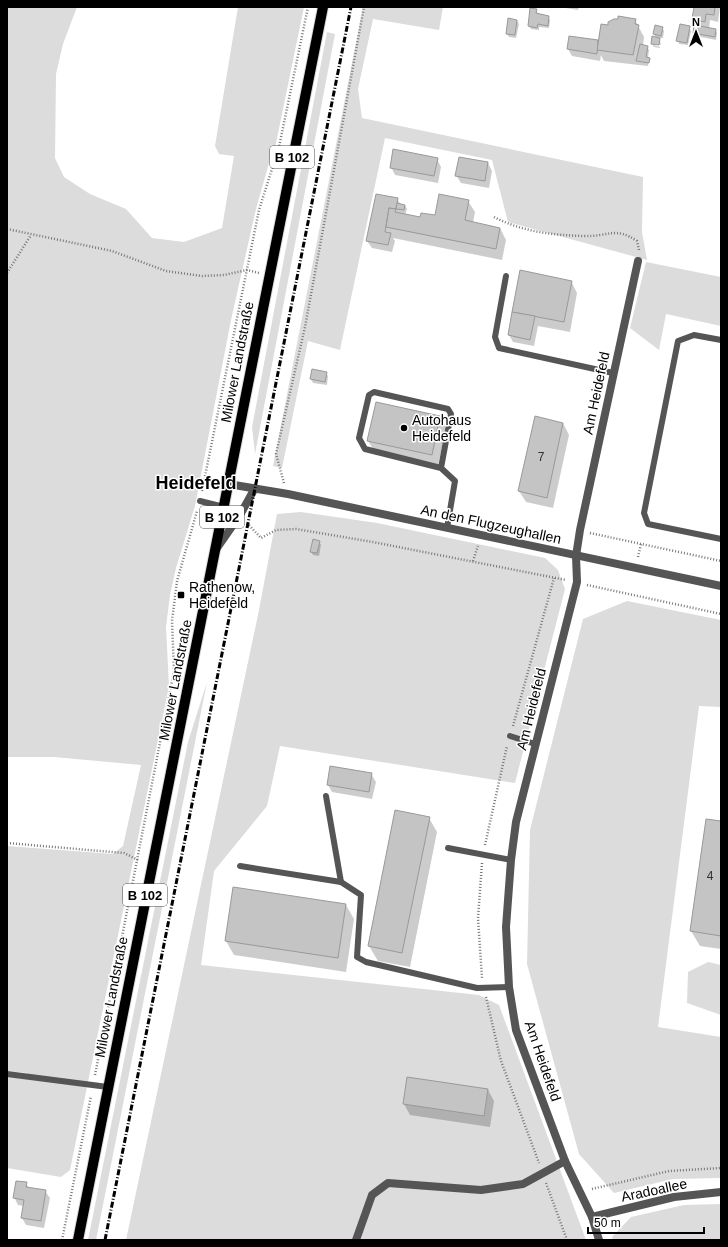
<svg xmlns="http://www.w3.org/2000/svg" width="728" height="1247" font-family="Arial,sans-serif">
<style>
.green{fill:#dcdcdc}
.shadow{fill:#0003}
.building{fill:#c4c4c4;stroke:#999}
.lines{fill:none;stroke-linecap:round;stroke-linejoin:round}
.primary-casing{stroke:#dbdbdb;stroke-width:12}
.path{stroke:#777;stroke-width:2.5;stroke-dasharray:1 2;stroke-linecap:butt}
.service{stroke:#555;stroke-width:6}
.minor{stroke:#555;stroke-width:8}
.primary{stroke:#000;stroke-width:10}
.rail{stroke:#000;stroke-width:3;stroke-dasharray:6 2 1 2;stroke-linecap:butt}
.poi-dot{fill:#000;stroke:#fff;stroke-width:1.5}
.labels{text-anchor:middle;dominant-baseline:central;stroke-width:3;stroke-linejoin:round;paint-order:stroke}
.number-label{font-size:12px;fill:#313131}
.shield{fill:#fff;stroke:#4c4c4c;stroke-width:1}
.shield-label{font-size:13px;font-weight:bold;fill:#000}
.street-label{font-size:14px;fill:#000;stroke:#fff}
.poi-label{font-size:14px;fill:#000;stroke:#fff;text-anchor:start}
.district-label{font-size:18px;font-weight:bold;fill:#000;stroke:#fff}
</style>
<rect width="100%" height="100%" fill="#fff"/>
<g class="green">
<path d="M7 7H77L63 44 56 74 55 158 64 177 90 194 126 209 152 238 184 242 222 228 234 156 219 154 215 146 238 7H304L275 148 271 156 256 209 231 320 195 506 176 568 170 595 166 627 169 686 70 1170 61 1177 7 1168V1076H28L27 1073 7 1071V846L113 854 123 846 141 765 54 757H7Z"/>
<path d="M363 7H443L439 30 373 19 358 89 362 118 643 177 642 232 647 260 508 222 492 160 385 138 340 350 308 341 282 468 273 466Z"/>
<path d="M327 32 335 34 255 454 252 427Z"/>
<path d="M646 262 721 277V326L666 314 659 350 630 328Z"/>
<path d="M301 512 377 523 545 558 558 570 565 589 515 783 280 746 267 806 214 871 201 965 479 995 499 1005 586 1240H126L259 610 277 514Z"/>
<path d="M627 601 721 620V707L699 706 658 1027 721 1037V1178L673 1179 614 1193 579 1154 527 964 530 830 583 619Z"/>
<path d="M207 682 96 1240H88L188 742Z"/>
<path d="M708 962 721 965V1015L687 1003 688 972Z"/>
<path d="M721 1204V1240H613L612 1237 631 1217 684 1205Z"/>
</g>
<g class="shadow">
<path d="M559 7H579L578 10Z"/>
<path d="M695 7H720L718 22 710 20 709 29 715 30 717 33 716 40 696 36 694 33 697 27 693 19Z"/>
<path d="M536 10 538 15 548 17 550 20 549 28 539 27V30L531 29 529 26Z"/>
<path d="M517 20 519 24 516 38 509 37 507 34Z"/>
<path d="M635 20 644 37 643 46 647 47 649 50 648 58 651 60H649L648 66 604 61 601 55 600 61 572 56 568 49 570 37 599 41 609 26Z"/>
<path d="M689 27 691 31 688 45 679 44 678 41Z"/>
<path d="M662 28 664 31 663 38H659L661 45 653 43V45L660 47V48L654 47 652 44 656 38 654 34Z"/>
<path d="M460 158 488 163 492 171 489 188 461 183 456 175Z"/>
<path d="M437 159 441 167 438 183 395 175 391 167Z"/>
<path d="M377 195 397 199 401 205H405L407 209 405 215 421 218 435 217 468 201 475 212 473 223 500 228 506 240 502 260 393 238 395 241 392 252 372 248 367 241Z"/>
<path d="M571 281 577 293 570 332 538 326 534 346 513 342 509 335Z"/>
<path d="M326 373 328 376 327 385 313 383 311 379Z"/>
<path d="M440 417 446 428 438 466 375 452 368 441Z"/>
<path d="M563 423 569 435 553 508 526 502 519 491Z"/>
<path d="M319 542 321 545 319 556 313 555 311 552Z"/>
<path d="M371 774 376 782 372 799 332 792 328 785Z"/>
<path d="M429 818 437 832 410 967 378 961 369 946Z"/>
<path d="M707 820 721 822V949L700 946 691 931Z"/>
<path d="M346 905 354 919 346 972 234 955 226 941Z"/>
<path d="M408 1078 488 1090 494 1101 490 1127 410 1115 404 1104Z"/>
<path d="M26 1183 29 1188 45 1191 50 1198 44 1228 26 1225 22 1218 24 1206 18 1205 14 1197Z"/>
</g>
<g class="building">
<path d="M694 7H715L714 15 706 14 705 22 692 19Z"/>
<path d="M530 8 537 9 536 13 549 16 548 26 538 24 537 28 528 26Z"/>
<path d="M618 16 636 19 635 24 639 25 633 55 597 50 601 24 608 25V22L614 19H618Z"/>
<path d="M508 18 517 20 515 35 506 34Z"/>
<path d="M680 24 690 26 687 43 676 41Z"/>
<path d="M655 25 663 27 661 36 653 34Z"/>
<path d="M694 25 716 29 715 37 693 33Z"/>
<path d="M569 36 598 40 597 54 567 49Z"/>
<path d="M652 36 660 38 659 45 651 44Z"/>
<path d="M640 44 648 46 646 57 650 58 649 63 636 61Z"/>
<path d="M393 149 438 158 434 176 390 168Z"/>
<path d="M459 157 488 162 485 181 455 176Z"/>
<path d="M376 194 398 198 396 209 389 208 385 232 391 233 388 245 366 241Z"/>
<path d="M439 194 469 200 465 220 500 228 496 249 386 227 389 208 396 209 395 212 420 217 421 213 435 215Z"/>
<path d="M397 203 405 205 404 210 396 209Z"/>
<path d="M520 270 572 281 564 322 512 312Z"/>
<path d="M512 312 535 316 530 340 508 335Z"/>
<path d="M312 369 327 372 325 382 310 379Z"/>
<path d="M376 402 440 416 432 455 367 441Z"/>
<path d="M535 416 563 423 547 498 518 491Z"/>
<path d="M313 539 320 541 317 553 310 552Z"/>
<path d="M330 766 372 773 369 792 327 785Z"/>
<path d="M395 810 430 817 402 953 368 946Z"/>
<path d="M706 819 721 821V936L690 931Z"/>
<path d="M233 887 346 904 338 958 225 941Z"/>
<path d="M407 1077 488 1089 484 1116 403 1104Z"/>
<path d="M16 1181 27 1182 26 1187 46 1190 41 1221 21 1218 24 1200 13 1198Z"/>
</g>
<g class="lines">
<g class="primary-casing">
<path id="primary" d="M78 1240 323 7"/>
</g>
<g class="path">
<path d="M494 217C523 232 552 235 584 236 608 237 615 226 637 241L639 250"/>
<path d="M7 229 112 251 166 271 202 276 224 275 247 270 259 273"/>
<path d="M7 273 31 235"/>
<path d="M284 483 276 454 305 327 364 7"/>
<path d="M202 491 259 210 279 147 308 7"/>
<path d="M247 523 261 538 276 530 296 529 373 542 566 580"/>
<path d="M590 533 721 561"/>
<path d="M638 557 641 544"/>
<path d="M473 561 478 546"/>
<path d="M587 585 721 614"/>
<path d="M513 726 554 578"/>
<path d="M7 843 124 853 138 860"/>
<path d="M485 845 507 746"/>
<path d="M482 863 478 918 482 978"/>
<path d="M486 997 501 1061 539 1163"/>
<path d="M95 1075 174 671 172 621 177 581 197 511"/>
<path d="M546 1183 567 1240"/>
<path d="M592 1189 669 1171 721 1168"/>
<path d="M62 1240 91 1096"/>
</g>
<g class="service">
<path d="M506 276 495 337 499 348 613 373"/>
<path d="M721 340 694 335 678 341 644 513 648 524 721 539"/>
<path d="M441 468 451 414 448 409 374 392 369 395 359 438 365 449 441 468 455 481 447 528"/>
<path d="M200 501 224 507"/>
<path d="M510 736 535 744"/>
<path d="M326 796 341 882"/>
<path d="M448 848 511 860"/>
<path d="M240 866 341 882 361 895 357 957 366 962 477 988 509 987"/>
<path d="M7 1074 108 1087"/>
</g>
<g class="minor">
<path d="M228 484 288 494 721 586"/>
<path d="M217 548 240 515 255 488"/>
<path d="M592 1217 674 1197 721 1192"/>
<path d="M356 1240 372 1195 388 1183 481 1190 523 1184 565 1161"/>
<path d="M599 1240 592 1217 565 1161 516 1030 509 987 506 927 511 860 516 822 577 582 576 556 580 530 638 261"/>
</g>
<use href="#primary" class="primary"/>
<path class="rail" d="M105 1240 351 7"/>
</g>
<g class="poi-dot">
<circle cx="404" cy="428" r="4"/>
<rect x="177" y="591" width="8" height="8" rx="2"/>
</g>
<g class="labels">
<g class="number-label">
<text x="541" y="457">7</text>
<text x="710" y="876">4</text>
</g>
<g class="shield">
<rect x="270" y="146" width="44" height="22" rx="3"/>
<rect x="200" y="506" width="44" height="22" rx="3"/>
<rect x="123" y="884" width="44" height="22" rx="3"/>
</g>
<g class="shield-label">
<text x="292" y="157">B 102</text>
<text x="222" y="517">B 102</text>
<text x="145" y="895">B 102</text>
</g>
<g class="street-label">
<text transform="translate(237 362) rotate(-79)">Milower Landstraße</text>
<text transform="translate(596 393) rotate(-78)">Am Heidefeld</text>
<text transform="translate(491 524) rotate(12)">An den Flugzeughallen</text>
<text transform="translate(175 680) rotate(-79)">Milower Landstraße</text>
<text transform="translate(531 709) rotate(-76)">Am Heidefeld</text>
<text transform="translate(111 997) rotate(-79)">Milower Landstraße</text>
<text transform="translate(543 1061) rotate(71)">Am Heidefeld</text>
<text transform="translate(654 1190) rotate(-12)">Aradoallee</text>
</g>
<g class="poi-label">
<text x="412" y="420">Autohaus<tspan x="412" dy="16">Heidefeld</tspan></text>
<text x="189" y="587">Rathenow,<tspan x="189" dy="16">Heidefeld</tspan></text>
</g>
<g class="district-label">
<text x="196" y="483">Heidefeld</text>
</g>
</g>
<rect width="728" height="1247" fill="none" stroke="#000000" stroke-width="16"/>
<g transform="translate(696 32)" stroke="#ffffff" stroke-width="3" paint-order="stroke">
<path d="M0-3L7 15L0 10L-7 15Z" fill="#000000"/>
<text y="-6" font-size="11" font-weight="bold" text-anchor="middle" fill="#000000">N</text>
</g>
<path d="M588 1227v6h116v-6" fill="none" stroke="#000000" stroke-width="2"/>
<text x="594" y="1227" font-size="12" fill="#000000" stroke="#ffffff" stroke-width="3" paint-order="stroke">50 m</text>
</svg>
